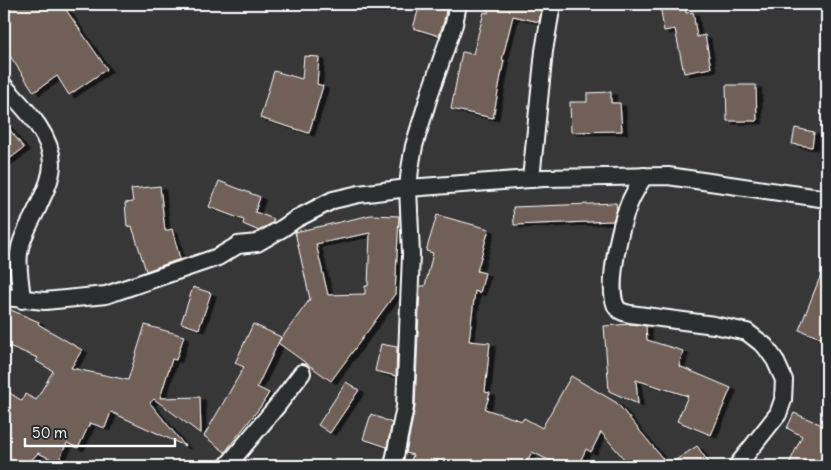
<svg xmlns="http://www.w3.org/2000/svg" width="831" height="470" font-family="Delius,sans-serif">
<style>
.building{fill:#716159;stroke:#fff;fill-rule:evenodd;filter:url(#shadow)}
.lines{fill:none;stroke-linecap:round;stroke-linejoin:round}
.street-casing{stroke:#fff;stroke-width:20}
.street{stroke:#2a2d2e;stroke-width:16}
</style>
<defs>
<filter id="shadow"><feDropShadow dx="5.5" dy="3" stdDeviation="0" flood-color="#0009"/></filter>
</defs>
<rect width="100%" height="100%" fill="#383737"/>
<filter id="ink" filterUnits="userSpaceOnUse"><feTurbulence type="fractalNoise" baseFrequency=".02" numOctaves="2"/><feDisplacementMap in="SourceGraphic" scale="10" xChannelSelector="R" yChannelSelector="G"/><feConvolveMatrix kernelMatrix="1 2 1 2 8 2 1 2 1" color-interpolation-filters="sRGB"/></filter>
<g filter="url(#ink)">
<g class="building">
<path d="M4 4H62L107 69 69 95 57 76 34 92 4 47Z"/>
<path d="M420 4H447L444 21 439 36 413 28Z"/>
<path d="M488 4H542L539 22 513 16 502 60H504L493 118 451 109 462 52 473 54 484 12 488 13Z"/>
<path d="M660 4H685L686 13 693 12 697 37 705 35 711 68 684 73 675 29 664 31Z"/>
<path d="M304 56 319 57 317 84 323 86 309 133 260 118 274 71 302 79Z"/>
<path d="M726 85H756L757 121H727Z"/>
<path d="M611 92V103H620L622 131 571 132 570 102H587V93Z"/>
<path d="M4 122 24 148 4 163Z"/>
<path d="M795 128 814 132 812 147 792 144Z"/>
<path d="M219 181 260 197 255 212 274 219 272 223 259 231 243 224 244 220 209 207Z"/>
<path d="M160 186 165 231 172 229 180 259 146 271 132 226 127 227 125 203 133 202 131 189Z"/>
<path d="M616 203 617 209 613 221 514 225 513 207Z"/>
<path d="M371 215 399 216 395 294 331 381 278 343 310 299 295 232ZM370 233 368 286H365V294L328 295 316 244Z"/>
<path d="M437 215 489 229 477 271 485 273 480 293 475 291 469 341 490 343 485 392 490 393 485 409 522 421 524 418 542 428 571 376 617 403 668 465 697 446 711 466H630L601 432 591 452 586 449 578 466H561L532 452 524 466H409L413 455 406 453 415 407 420 286H425L433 253 426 251Z"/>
<path d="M826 262 827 330 824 339 799 330Z"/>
<path d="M193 287 211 293 199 329 181 323Z"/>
<path d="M4 307 39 322 38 324 82 350 71 368 128 380 145 325 184 336 176 360 172 359 160 398 200 397 201 434 154 399 150 403 185 446 111 412 105 428 90 423 78 448 67 443 58 462 38 453 26 466H4V389L22 401 25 394 36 400 53 371 36 361 38 358 4 344Z"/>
<path d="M253 324 281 337 257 387 269 393 261 406 225 452 204 436 244 367 235 363Z"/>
<path d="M631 324 646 326 647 340 683 351 679 366 731 388 711 435 677 421 688 396 636 380 638 404 609 391 604 326Z"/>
<path d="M381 344 397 347 396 376 375 371Z"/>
<path d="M346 382 359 390 330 433 318 425Z"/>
<path d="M794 413 827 427V466H788L802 436 787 428Z"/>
<path d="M371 414 392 423 387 447 363 439Z"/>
</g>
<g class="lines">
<g class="street-casing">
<g id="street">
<path d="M4 86C23 107 51 133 52 163 52 179 44 193 38 207 31 222 21 237 19 253 17 268 21 285 22 300"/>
<path d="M644 176C639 185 633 194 629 204 621 223 605 290 617 308 620 312 626 313 630 314L714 325 747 332 765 346 775 360 784 380 783 400 778 414 737 466"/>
<path d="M531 179 544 51 552 4"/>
<path d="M4 297 45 301 106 295 218 257 238 245 257 243 283 228 296 219 333 200 359 194 408 188 544 178 668 176 827 199"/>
<path d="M227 466 277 406 302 373"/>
<path d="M393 466 405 407 411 254 408 188 410 169 414 146 430 93 454 24 458 4"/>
</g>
</g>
<use href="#street" class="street"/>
</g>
</g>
<rect width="831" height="470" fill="none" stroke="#2a2d2e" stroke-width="20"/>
<rect x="10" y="10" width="811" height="450" fill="none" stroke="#fff" stroke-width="2" filter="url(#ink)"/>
<path d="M25 438v8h150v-8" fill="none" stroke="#ffffff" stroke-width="2.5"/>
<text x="32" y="438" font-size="15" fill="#ffffff" stroke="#2a2d2e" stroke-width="4" paint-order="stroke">50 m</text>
</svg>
